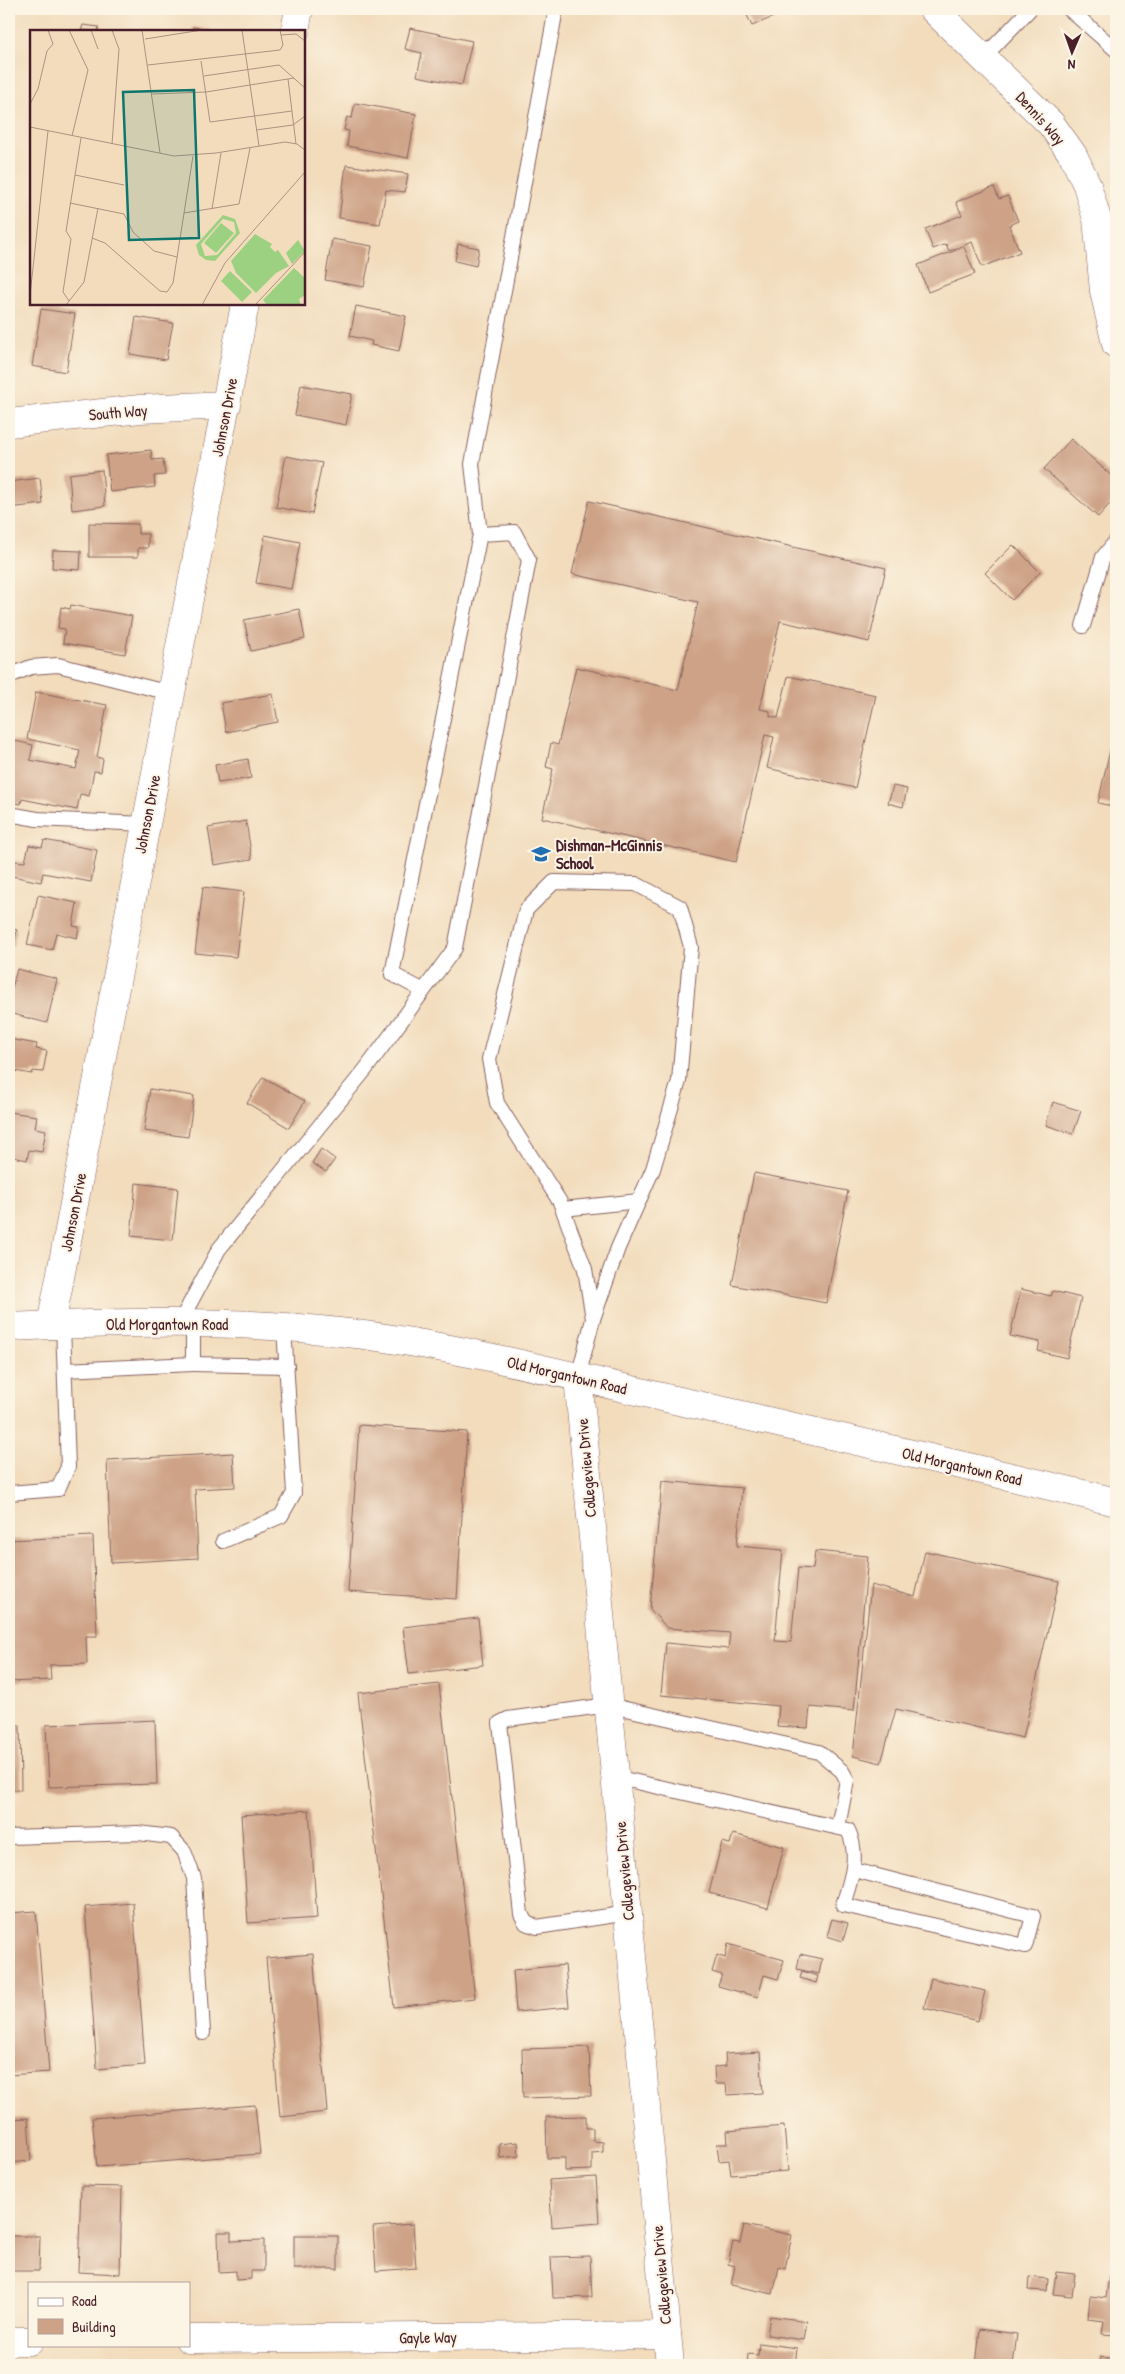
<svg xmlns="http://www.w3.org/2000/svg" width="1125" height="2374" font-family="'Patrick Hand',sans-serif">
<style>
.building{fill:#cda286}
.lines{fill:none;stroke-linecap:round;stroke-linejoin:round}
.service-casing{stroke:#85615e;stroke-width:16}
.minor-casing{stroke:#85615e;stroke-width:29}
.tertiary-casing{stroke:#85615e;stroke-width:29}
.service{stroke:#fff;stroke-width:14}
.minor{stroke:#fff;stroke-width:28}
.tertiary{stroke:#fff;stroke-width:28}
.labels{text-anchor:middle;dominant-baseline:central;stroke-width:4;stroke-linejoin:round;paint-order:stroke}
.street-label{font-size:16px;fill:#4a1f2b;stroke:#fcf5e5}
.poi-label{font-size:16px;font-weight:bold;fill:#4a1f2b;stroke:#fcf5e5;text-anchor:start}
.inset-road{fill:none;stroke:#af9082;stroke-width:1}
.view{fill:#0f766e;fill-opacity:0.15;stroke:#0f766e;stroke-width:2.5}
.inset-edge{fill:none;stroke:#4a1f2b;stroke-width:2.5}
</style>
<rect width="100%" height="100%" fill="#fcf5e5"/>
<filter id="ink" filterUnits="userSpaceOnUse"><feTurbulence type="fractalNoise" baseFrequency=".02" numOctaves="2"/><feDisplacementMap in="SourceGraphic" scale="10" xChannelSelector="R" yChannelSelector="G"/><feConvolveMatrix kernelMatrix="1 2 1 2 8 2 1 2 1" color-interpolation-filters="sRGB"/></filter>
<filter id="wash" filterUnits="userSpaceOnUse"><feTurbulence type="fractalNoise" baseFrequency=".0096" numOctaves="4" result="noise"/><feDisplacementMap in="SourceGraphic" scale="20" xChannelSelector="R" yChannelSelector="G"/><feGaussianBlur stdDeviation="1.12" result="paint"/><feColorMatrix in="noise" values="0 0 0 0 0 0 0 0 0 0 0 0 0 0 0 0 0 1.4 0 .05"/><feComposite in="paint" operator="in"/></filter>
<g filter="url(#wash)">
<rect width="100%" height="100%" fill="#f2dcbc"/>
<g id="blocks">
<g class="building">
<path d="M744 9H784L785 12 752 26Z"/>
<path d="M83 25 99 27 98 31H81Z"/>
<path d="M193 27 211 30V31H192Z"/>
<path d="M410 28 472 41 462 85 417 76 422 53 405 49Z"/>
<path d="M355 103 416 114 408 158 347 146 349 131 344 130 347 117 352 118Z"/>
<path d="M346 165 408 174 405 192 386 190 380 224 339 218Z"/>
<path d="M994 187 999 199 1008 196 1018 221 1009 225 1020 252 982 267 972 242 949 251 946 244 933 249 925 229 962 215 956 202Z"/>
<path d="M332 239 372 246 364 287 325 280Z"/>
<path d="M458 244 479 248 476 266 455 261Z"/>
<path d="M964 247 975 274 928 292 918 265Z"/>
<path d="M356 306 406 316 399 351 371 345 372 341 350 336Z"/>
<path d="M41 309 75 314 66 372 32 366Z"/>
<path d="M136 317 173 323 166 360 130 354Z"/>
<path d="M301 385 352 394 346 425 295 415Z"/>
<path d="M1071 439 1116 480V497L1098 517 1044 469Z"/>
<path d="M151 450 152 460 163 459 165 475 154 476 155 487 110 492 106 455Z"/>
<path d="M286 456 322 463 312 514 276 507Z"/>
<path d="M102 470 105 506 72 510 69 474Z"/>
<path d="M40 478 43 504 9 508V482Z"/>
<path d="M589 501 886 568 869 642 780 621 760 709 770 711V716L778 718 788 676 876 695 855 788 767 768 774 737 765 735 736 862 542 818 553 769 546 767 551 743 558 745 576 667 678 690 698 602 572 574Z"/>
<path d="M89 523 138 524V534H148V548H138V557H89Z"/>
<path d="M265 535 300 542 291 589 256 583Z"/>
<path d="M1013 545 1040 572 1012 600 985 573Z"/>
<path d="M53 550 81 551 80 570 52 568Z"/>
<path d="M71 605 132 616 125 654 63 643 65 629 58 628 61 607 70 609Z"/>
<path d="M299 609 305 639 251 651 244 620Z"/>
<path d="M36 692 107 705 97 757 103 759 101 772 94 771 89 796 80 794 77 810 22 799 21 804 9 802 11 740 33 745 30 760 76 769 80 750 27 739Z"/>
<path d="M273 694 278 722 226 732 221 703Z"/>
<path d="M1110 750 1116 752V807L1098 803Z"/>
<path d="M248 759 251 778 218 783 215 765Z"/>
<path d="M893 786 907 789 903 807 888 803Z"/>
<path d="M246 821 252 859 214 865 208 828Z"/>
<path d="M44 840 97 850 91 882 43 873 41 882 12 876 15 861 25 862 29 845 42 847Z"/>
<path d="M203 887 244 892 236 957 195 953Z"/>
<path d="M38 895 77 903 73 926 79 927 77 938 56 933 52 950 27 945Z"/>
<path d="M9 928 17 930 13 946 9 945Z"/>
<path d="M17 969 57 979 47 1023 9 1013V1000Z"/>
<path d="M9 1039 37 1044 36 1049 47 1051 43 1072 33 1071 32 1074 9 1070Z"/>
<path d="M263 1077 305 1101 289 1128 247 1103Z"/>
<path d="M150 1089 194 1096 188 1137 144 1131Z"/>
<path d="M1053 1102 1081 1111 1073 1134 1046 1125Z"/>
<path d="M9 1112 37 1116 35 1128 46 1130 42 1152 29 1150 27 1160 9 1156Z"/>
<path d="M321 1149 335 1159 326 1172 312 1163Z"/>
<path d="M754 1173 848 1191 826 1303 732 1285Z"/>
<path d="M136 1183 178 1188 173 1240 131 1236Z"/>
<path d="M1021 1289 1051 1296 1053 1291 1081 1298 1067 1358 1038 1351 1040 1342 1010 1336Z"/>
<path d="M359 1425 467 1432 457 1599 348 1592Z"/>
<path d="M233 1453 235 1487 195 1489 198 1558 111 1563 107 1460Z"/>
<path d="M662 1481 742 1488 737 1546 783 1550 775 1641 791 1642 798 1568 813 1569 815 1551 868 1556 854 1711 810 1707 808 1728 777 1726 779 1706 661 1695 666 1643 728 1649 730 1633 667 1628 650 1609Z"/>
<path d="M93 1536 97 1636H86L87 1664 50 1665 51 1680 9 1682V1540Z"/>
<path d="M925 1551 1059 1581 1023 1738 896 1709 881 1763 853 1756 871 1585 915 1597Z"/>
<path d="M478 1618 483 1665 409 1674 403 1627Z"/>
<path d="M439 1684 475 1998 394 2007 358 1693Z"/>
<path d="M155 1720 157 1784 49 1787 46 1725Z"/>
<path d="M9 1725H20L21 1790H9Z"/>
<path d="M309 1810 317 1918 248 1923 241 1815Z"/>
<path d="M733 1834 784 1847 768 1908 709 1893 722 1842 730 1844Z"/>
<path d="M133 1903 145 2065 97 2069 85 1907Z"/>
<path d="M36 1911 49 2072 9 2075V1913Z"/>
<path d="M832 1919 848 1923 843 1941 827 1936Z"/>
<path d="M728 1944 784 1960 778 1979 764 1975 758 1997 718 1986 722 1975 712 1972 717 1955 725 1958Z"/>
<path d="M313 1954 327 2112 280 2117 266 1958Z"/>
<path d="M800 1954 822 1959 819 1974 797 1969Z"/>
<path d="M565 1965 569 2007 516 2012 513 1970Z"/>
<path d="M802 1971 818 1976 816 1983 800 1978Z"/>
<path d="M931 1978 985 1991 978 2021 924 2008Z"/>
<path d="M589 2047 591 2096 523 2098 522 2049Z"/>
<path d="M760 2052 763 2093 727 2095 726 2084H715L714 2067 726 2066 725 2054Z"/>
<path d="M255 2105 260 2154 97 2167 92 2118Z"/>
<path d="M586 2116V2128H593V2141L603 2142V2152L592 2153V2170L565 2171V2158H547L546 2117Z"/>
<path d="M28 2118 31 2161 9 2163V2119Z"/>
<path d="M784 2126 788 2171 731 2175 729 2160 719 2161 717 2144H728L727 2131Z"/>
<path d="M518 2142 519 2156 500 2158 499 2144Z"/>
<path d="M596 2177 599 2223 552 2227 549 2180Z"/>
<path d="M81 2186 122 2187 120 2274 78 2272Z"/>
<path d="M413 2224 416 2268 376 2271 373 2227Z"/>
<path d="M744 2225 792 2235 785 2269 779 2267 773 2294 731 2285 735 2266 728 2264 733 2242 740 2243Z"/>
<path d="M218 2232H231V2241L264 2240V2271H251V2279L236 2280V2271L219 2272Z"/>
<path d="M9 2236H40L39 2271H9Z"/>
<rect x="294" y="2236" width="44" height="33"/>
<path d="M590 2256 592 2297 553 2298 551 2257Z"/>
<path d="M1056 2272 1075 2274 1072 2296 1053 2294Z"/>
<path d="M1109 2276 1116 2277V2335L1102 2334 1104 2321 1088 2319 1090 2296 1106 2298Z"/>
<path d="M1029 2277 1048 2279 1047 2291 1028 2290Z"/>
<path d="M770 2316 807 2321 804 2340 767 2335Z"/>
<path d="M980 2329 1017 2334 1013 2365H976Z"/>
<path d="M759 2343 797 2348 795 2365H747L748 2354 758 2355Z"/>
<path d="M1100 2357 1116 2359V2365H1099Z"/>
</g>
</g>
</g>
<g filter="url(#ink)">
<use href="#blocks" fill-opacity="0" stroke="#85615e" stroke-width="1"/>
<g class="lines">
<g class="service-casing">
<g id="service">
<path d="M1069 9 1116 50"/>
<path d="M983 58 1030 9"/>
<path d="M480 534 472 464 556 9"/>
<path d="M1083 626 1103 557 1116 541"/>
<path d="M9 676 31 667 58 665 170 693"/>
<path d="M9 814 37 819 145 824"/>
<path d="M554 882 636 884 680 907 691 947 679 1081 653 1169 618 1248 593 1319 585 1269 560 1202 497 1103 489 1059 526 910Z"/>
<path d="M563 1209 639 1201"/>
<path d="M180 1322 219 1249 365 1070 455 948 529 560 514 532 480 534 392 974 422 990"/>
<path d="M193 1364 287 1366"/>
<path d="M65 1370 193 1364V1322"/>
<path d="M578 1377 593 1319"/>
<path d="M9 1493 58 1489 68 1467 63 1325"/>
<path d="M223 1541 281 1516 294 1493 284 1327"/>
<path d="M615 1777 848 1830C860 1856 851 1879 843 1905L1025 1946 1033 1916 854 1870"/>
<path d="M9 1837 138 1833 171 1837 184 1851 194 1878 203 2033"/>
<path d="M628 1913 537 1927 526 1923 521 1914 500 1723 508 1719 608 1705 819 1752 842 1771 847 1780 838 1827"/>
</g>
</g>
<g class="minor-casing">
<g id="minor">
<path d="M933 9 1051 124 1073 155 1087 185 1097 219 1104 291 1116 344"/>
<path d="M295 31 299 9"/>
<path d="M9 423 140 409 227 405"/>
<path d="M51 1325 245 304"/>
<path d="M189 2339 667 2335"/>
<path d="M9 2341H29"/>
</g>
</g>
<g class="tertiary-casing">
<g id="tertiary">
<path d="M9 1327C122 1322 235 1319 348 1333 458 1346 567 1375 675 1400 822 1433 969 1466 1116 1502"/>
<path d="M578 1377 670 2365"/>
</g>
</g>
<use href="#service" class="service"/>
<use href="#minor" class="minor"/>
<use href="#tertiary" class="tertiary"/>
</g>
</g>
<defs>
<g id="school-bare" transform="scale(1.5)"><path d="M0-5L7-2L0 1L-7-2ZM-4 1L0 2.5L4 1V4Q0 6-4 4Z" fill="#1f6fb2" stroke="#fcf5e5" stroke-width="2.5" paint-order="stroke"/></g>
</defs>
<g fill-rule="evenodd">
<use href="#school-bare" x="541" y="854"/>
</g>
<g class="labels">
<g class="street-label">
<text transform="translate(1041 118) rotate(48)">Dennis Way</text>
<text transform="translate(118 412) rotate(-5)">South Way</text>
<text transform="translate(224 417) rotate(-79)">Johnson Drive</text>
<text transform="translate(147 814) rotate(-79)">Johnson Drive</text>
<text transform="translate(73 1212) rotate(-79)">Johnson Drive</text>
<text x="167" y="1324">Old Morgantown Road</text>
<text transform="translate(567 1375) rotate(13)">Old Morgantown Road</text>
<text transform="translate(962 1466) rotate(13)">Old Morgantown Road</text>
<text transform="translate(586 1468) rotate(-95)">Collegeview Drive</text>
<text transform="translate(624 1871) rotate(-95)">Collegeview Drive</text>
<text transform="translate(661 2275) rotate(-95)">Collegeview Drive</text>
<text transform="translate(428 2337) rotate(-1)">Gayle Way</text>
</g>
<g class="poi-label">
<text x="556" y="845">Dishman-McGinnis<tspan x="556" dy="18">School</tspan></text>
</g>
</g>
<g transform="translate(30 30)">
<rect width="275" height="275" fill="#f2dcbc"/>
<path d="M193 185 205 189 210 203 185 231 176 230 169 225 166 215ZM193 189 204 192 206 203 187 225 175 226 171 214ZM191 193 204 203 186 223 174 213ZM225 204 242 214 240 217 245 222 248 220 259 236 246 243 226 263 206 243 201 231ZM268 210 275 221 262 234 256 223ZM264 238 275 248V265L269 269 271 275H237L233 270ZM200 241 222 262 212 272 191 251Z" fill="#9dd182" fill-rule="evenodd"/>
<path class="inset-road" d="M39 0 58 40 42 106M61 0 68 19M112 0 130 123M212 0 229 116M251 5 266 4 275 11M115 9 172 0M171 31 180 92 262 81M118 35 250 20 253 15 250 0M174 46 249 35 275 58M258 49 266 114M122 64 176 62 264 48M0 74 8 59 17 21 23 14 18 0M0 97 144 126 186 123 255 112 267 114 275 120M226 100 263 95 275 86M82 114 89 19 82 0M45 145 94 155M40 173 94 184 103 202 124 221 147 227M182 179 191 123M154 183 209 174 220 118M62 208 75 213 130 261 137 262 143 253 163 126M0 265 18 101M39 271 33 262 41 209 36 201 51 108M36 275 54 252 68 178M172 275 195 233 275 142M225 275 275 222"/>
<path class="view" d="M164 60 169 208 99 210 93 62Z"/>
<rect width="275" height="275" class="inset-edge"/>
</g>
<rect width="1125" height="2374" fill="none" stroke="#fcf5e5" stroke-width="30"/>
<rect x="28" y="2282" width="162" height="65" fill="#fcf5e5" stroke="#b59f9b"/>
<rect x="38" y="2298" width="25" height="8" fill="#ffffff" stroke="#b59f9b"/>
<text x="72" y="2306" font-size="15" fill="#4a1f2b">Road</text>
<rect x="38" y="2319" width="25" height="15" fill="#cda286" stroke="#b59f9b"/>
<text x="72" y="2332" font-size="15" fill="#4a1f2b">Building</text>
<g transform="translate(1072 52) rotate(182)" stroke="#fcf5e5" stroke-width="4" paint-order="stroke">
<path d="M0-4L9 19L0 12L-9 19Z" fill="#4a1f2b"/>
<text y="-8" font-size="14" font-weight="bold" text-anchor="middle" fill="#4a1f2b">N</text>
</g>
</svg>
